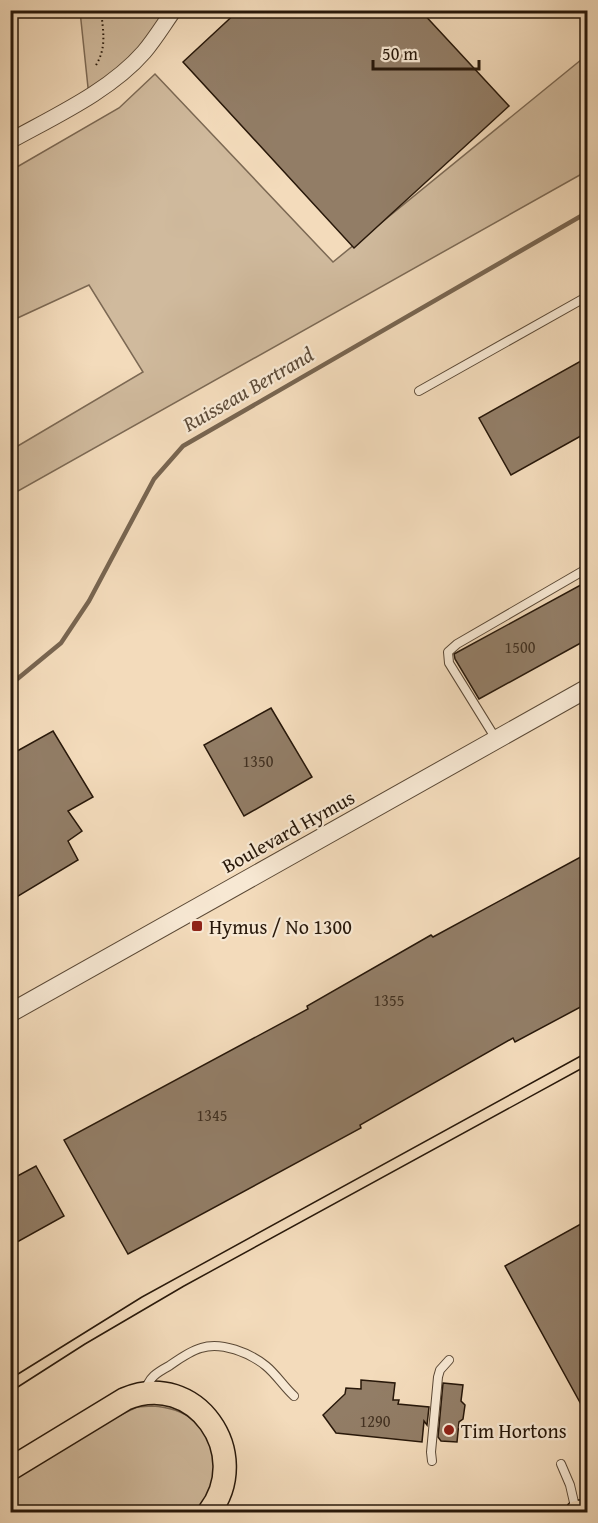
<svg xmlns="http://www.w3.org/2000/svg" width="598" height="1523" font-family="'Gentium Book Plus',serif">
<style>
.green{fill:#d0ba9d;stroke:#7c6954;stroke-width:1.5}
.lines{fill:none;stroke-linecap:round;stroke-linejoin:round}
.stream{stroke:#786550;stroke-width:4.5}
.building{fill:#927d66;stroke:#28180a;stroke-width:1.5}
.service-casing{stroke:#5b4936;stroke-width:10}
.minor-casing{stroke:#5b4936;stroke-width:17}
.tertiary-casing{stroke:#5b4936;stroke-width:20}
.primary-casing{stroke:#28180a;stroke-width:25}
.path{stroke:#28180a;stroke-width:2;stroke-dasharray:1.5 3;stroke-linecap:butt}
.service{stroke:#f7e8d3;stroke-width:8}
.minor{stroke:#f7e8d3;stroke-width:15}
.tertiary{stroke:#f7e8d3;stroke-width:18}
.primary{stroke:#f3dbbb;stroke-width:22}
.tram{stroke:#28180a;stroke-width:1.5}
.poi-dot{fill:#8f2418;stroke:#f7e8d3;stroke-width:2}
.labels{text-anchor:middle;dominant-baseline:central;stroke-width:4.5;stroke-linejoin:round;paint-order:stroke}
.number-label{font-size:16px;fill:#423121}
.street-label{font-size:20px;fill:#28180a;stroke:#f7e8d3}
.poi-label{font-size:20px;fill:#28180a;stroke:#f7e8d3;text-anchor:start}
.water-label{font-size:21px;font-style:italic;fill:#5e4c39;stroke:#f7e8d3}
</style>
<rect width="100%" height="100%" fill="#f3dbbb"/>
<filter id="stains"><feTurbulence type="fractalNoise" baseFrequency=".00333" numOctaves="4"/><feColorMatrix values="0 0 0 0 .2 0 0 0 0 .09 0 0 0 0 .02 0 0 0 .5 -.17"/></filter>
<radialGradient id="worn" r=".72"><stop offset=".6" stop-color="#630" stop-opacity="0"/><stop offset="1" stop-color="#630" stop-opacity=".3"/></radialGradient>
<g class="green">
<path d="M80 11H174L143 53 89 97Z"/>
<path d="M587 55V171L11 495V450L143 372 89 285 11 321 10 171 119 108 155 74 333 262Z"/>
<path d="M152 1406C186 1408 209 1425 215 1459 216 1465 218 1472 217 1478 214 1489 206 1502 201 1512H11V1480L110 1420 137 1407Z"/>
</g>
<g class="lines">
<path class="stream" d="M10 685 61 643 89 601 154 479 183 446 588 212"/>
</g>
<g class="building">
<path d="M239 10H420L509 106 354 248 183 62Z"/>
<path d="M588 357V432L511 475 479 418Z"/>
<path d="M588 581V639L479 699 455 659 454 654Z"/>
<path d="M271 708 312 777 244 816 204 745Z"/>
<path d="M53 731 93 797 68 811 82 831 68 841 78 860 10 901V755Z"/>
<path d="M588 853V1003L515 1042 513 1038 360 1125 361 1128 128 1254 64 1140 308 1009 307 1006 431 935 433 937Z"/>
<path d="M36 1166 64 1216 10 1246V1180Z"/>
<path d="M588 1220V1417L505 1266Z"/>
<path d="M361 1380 395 1383 393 1400H399L398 1404 429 1407 427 1425 424 1421 422 1442 336 1433 323 1415 345 1394 346 1388 361 1389Z"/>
<path d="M443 1383 463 1385 461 1401 465 1405 463 1419 459 1422 457 1442 441 1441 438 1437Z"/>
</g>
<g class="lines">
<g class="service-casing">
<g id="service">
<path d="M419 391 588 296"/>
<path d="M496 739 449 663 448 652 457 644 588 568"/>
<path d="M146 1392C147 1378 158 1372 169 1366 179 1359 190 1351 201 1348 221 1341 250 1353 266 1366 276 1374 284 1387 294 1396"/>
<path d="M432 1461 431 1452 438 1377 440 1370 449 1360"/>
<path d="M561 1464 570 1485 576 1511"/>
</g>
</g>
<g class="minor-casing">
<path id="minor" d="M10 141C55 116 110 91 144 52 155 39 164 24 174 10"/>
</g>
<g class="tertiary-casing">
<path id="tertiary" d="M10 1013 588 688"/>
</g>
<g class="primary-casing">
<g id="primary">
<path d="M10 1469 125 1399C195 1369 254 1454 209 1512"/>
<path d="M577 1512 588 1511"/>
</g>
</g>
<path class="path" d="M96 65C107 47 103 31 101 10"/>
<use href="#service" class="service"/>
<use href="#minor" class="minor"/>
<use href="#tertiary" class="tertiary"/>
<use href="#primary" class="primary"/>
<g class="tram">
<path d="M10 1379 142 1297 588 1052"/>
<path d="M10 1392 85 1344 184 1286 588 1065"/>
</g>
</g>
<g class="poi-dot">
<rect x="191" y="920" width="12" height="12" rx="3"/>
<circle cx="449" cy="1430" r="6"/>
</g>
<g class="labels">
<g class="number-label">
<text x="520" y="647">1500</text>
<text x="258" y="761">1350</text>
<text x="389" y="1000">1355</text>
<text x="212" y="1115">1345</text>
<text x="375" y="1421">1290</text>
</g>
<g class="street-label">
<text transform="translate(288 831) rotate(-29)">Boulevard Hymus</text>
</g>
<g class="poi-label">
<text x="209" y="926">Hymus / No 1300</text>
<text x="461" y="1430">Tim Hortons</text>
</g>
<g class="water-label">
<text transform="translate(248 389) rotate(-30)">Ruisseau Bertrand</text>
</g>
</g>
<rect width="598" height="1523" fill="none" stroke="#f3dbbb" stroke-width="36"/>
<rect x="12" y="12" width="574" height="1499" fill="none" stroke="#28180a" stroke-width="3"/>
<rect x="18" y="18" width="562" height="1487" fill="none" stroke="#28180a" stroke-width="1.5"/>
<path d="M373 60v9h106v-9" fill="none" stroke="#28180a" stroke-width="3"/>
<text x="382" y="60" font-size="18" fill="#28180a" stroke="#f7e8d3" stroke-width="4.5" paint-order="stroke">50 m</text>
<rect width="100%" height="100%" filter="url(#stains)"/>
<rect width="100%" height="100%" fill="url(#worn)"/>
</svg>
